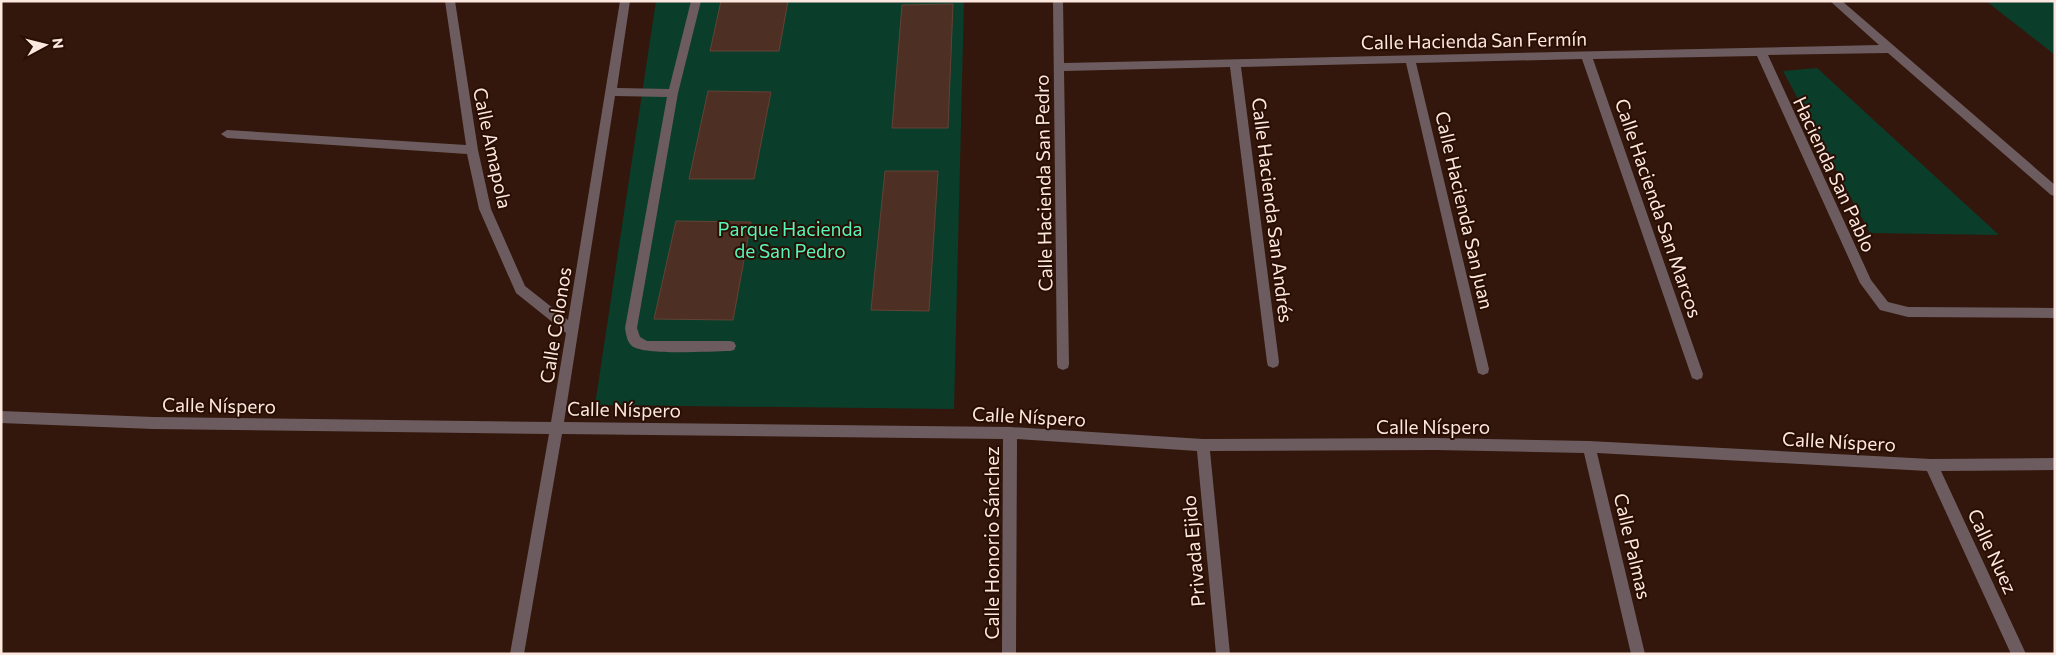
<svg xmlns="http://www.w3.org/2000/svg" width="2056" height="655" font-family="Commissioner,sans-serif">
<style>
.green{fill:#0b3d2b}
.building{fill:#4e2f23;stroke:#624235}
.lines{fill:none;stroke-linecap:round;stroke-linejoin:round}
.minor{fill:#6d5c5f;fill-rule:evenodd}
.labels{text-anchor:middle;dominant-baseline:central;stroke-width:4;stroke-linejoin:round;paint-order:stroke}
.street-label{font-size:19px;fill:#fde8e0;stroke:#290e04}
.park-label{font-size:19px;fill:#58f6ba;stroke:#290e04}
</style>
<rect width="100%" height="100%" fill="#33170c"/>
<g class="green">
<path d="M656 1H964L954 409 595 405Z"/>
<path d="M1986 1H2055V55Z"/>
<path d="M1817 68 1999 235 1870 233 1783 71Z"/>
</g>
<g class="building">
<path d="M721 1H788L779 51H710Z"/>
<path d="M953 4 948 128H892L902 5Z"/>
<path d="M708 91 771 92 754 179H689Z"/>
<path d="M885 171H938L929 311 871 310Z"/>
<path d="M676 221 751 222 733 320 654 319Z"/>
</g>
<g class="lines">
<g class="minor">
<path d="M445 1H455L478 150 491 209 525 286 568 320 620 1H630L617 88 669 89 691 1H701L678 93 637 328 640 337 647 341H730L734 342 736 346 734 350 730 351C710 351 646 356 632 346 627 342 626 334 625 328L667 97 615 96 564 422 1010 427 1203 439 1436 438 1589 441 1931 459 2055 458V470L1941 471 2026 654H2011L1927 471 1597 453 1645 654H1631L1584 453 1436 450 1210 451 1230 654H1216L1197 451 1017 439 1016 654H1002L1003 439 562 434 524 654H510L549 434 153 429 1 423V411L153 417 551 422 566 333 516 293 479 209 467 154 227 138 221 134 227 130 466 145Z"/>
<path d="M1053 1H1063L1064 63 1879 45 1830 1H1842L2055 185V196L2051 195 1888 53 1768 55 1871 280 1888 302 1908 307 2055 308V318L1908 317 1880 310 1860 283 1757 56 1593 59 1703 374 1702 378 1697 380 1692 378 1582 59 1416 63 1489 369 1488 373 1483 375 1478 373 1477 369 1406 63 1241 67 1279 362 1278 366 1273 368 1268 366 1267 362 1230 67 1064 71 1069 364 1068 368 1063 370 1058 368 1057 364Z"/>
</g>
</g>
<g class="labels">
<g class="street-label">
<text transform="translate(1474 40) rotate(-1)">Calle Hacienda San Fermín</text>
<text transform="translate(493 148) rotate(78)">Calle Amapola</text>
<text transform="translate(1835 174) rotate(65)">Hacienda San Pablo</text>
<text transform="translate(1043 183) rotate(-91)">Calle Hacienda San Pedro</text>
<text transform="translate(1659 208) rotate(71)">Calle Hacienda San Marcos</text>
<text transform="translate(1273 210) rotate(83)">Calle Hacienda San Andrés</text>
<text transform="translate(1465 210) rotate(77)">Calle Hacienda San Juan</text>
<text transform="translate(555 325) rotate(-81)">Calle Colonos</text>
<text transform="translate(219 405) rotate(1)">Calle Níspero</text>
<text transform="translate(624 409) rotate(1)">Calle Níspero</text>
<text transform="translate(1029 416) rotate(3)">Calle Níspero</text>
<text x="1433" y="426">Calle Níspero</text>
<text transform="translate(1839 441) rotate(3)">Calle Níspero</text>
<text transform="translate(991 543) rotate(-90)">Calle Honorio Sánchez</text>
<text transform="translate(1633 546) rotate(77)">Calle Palmas</text>
<text transform="translate(1193 551) rotate(-95)">Privada Ejido</text>
<text transform="translate(1993 551) rotate(65)">Calle Nuez</text>
</g>
<g class="park-label">
<text x="790" y="228">Parque Hacienda<tspan x="790" dy="22">de San Pedro</tspan></text>
</g>
</g>
<rect width="2056" height="655" fill="none" stroke="#fde8e0" stroke-width="5"/>
<g transform="translate(45 45) rotate(83)" stroke="#290e04" stroke-width="4" paint-order="stroke">
<path d="M0-4L9 19L0 12L-9 19Z" fill="#fde8e0"/>
<text y="-8" font-size="14" font-weight="bold" text-anchor="middle" fill="#fde8e0">N</text>
</g>
</svg>
